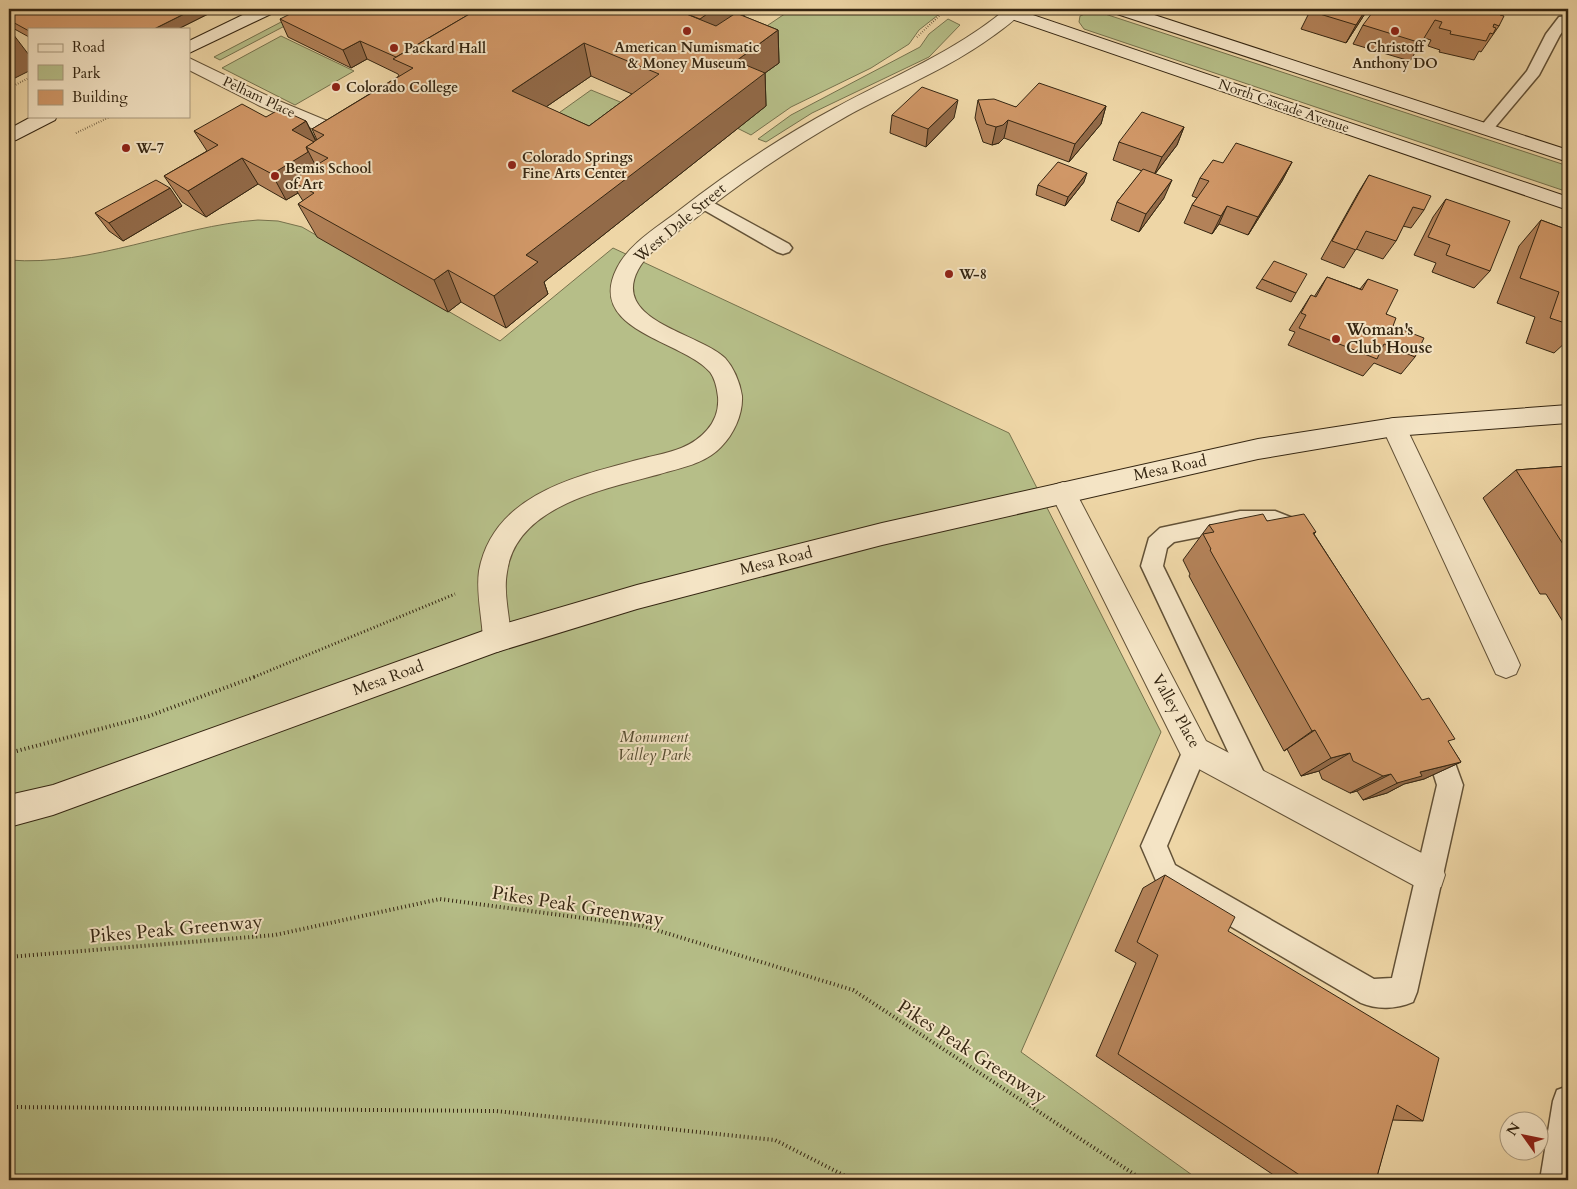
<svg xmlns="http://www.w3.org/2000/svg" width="1577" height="1189" font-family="Cardo,serif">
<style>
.green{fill:#b6be88;stroke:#76724d}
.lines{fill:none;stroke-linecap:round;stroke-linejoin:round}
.lane-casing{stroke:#635237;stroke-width:3}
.street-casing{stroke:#635237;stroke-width:2}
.secondary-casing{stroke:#352612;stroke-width:2}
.path-far2{stroke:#352612;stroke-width:2;stroke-dasharray:0.5 2;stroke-linecap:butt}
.path-far1{stroke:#352612;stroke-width:3;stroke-dasharray:1 2.5;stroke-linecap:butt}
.path{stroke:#352612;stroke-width:4;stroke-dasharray:1 3;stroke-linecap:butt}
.lane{fill:#f4e4c5;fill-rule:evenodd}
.street{fill:#f4e4c5;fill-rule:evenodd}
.secondary{fill:#f4e4c5;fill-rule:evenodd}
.wall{fill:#b38259;stroke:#352612;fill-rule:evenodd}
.shaded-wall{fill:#926a48;stroke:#352612}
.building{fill:#d09767;stroke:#352612;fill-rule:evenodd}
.poi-dot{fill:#8f2418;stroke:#f4e4c5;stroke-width:2}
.labels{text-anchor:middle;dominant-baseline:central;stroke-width:4;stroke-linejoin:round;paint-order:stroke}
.far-poi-label{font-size:14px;font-weight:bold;fill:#352612;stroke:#f4e4c5;text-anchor:start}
.far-street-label{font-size:14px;fill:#352612;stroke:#f4e4c5}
.street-label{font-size:16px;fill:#352612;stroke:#f4e4c5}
.poi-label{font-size:16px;font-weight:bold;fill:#352612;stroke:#f4e4c5;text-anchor:start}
.park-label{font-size:16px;font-style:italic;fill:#554c30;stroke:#f4e4c5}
.near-street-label{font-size:19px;fill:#352612;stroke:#f4e4c5}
</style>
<rect width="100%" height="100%" fill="#eed6a6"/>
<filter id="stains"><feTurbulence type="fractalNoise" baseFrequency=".004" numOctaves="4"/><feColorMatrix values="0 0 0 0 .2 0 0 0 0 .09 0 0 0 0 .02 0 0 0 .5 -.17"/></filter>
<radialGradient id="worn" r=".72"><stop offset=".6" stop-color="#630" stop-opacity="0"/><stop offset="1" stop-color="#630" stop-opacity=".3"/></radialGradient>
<g class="green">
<path d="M306 9H317L220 60 214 57Z"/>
<path d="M792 9H919L938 15 919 30 909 44 871 68 791 107 751 135 737 128V46Z"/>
<path d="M1087 13H1102L1568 166V192L1084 29 1079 22 1080 16Z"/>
<path d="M948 19 960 25 929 57 812 113 766 142 758 139 791 115 920 47 929 34Z"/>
<path d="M281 36 354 71 295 105 222 68Z"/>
<path d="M591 90 652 115 604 152 542 125Z"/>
<path d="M258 220 278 221 302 227 500 341 613 248 1009 433 1161 732 1021 1052 1199 1180H9V260C92 267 176 226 258 220Z"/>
</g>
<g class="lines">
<g class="lane-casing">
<g id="lane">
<path d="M1568 16V24L1560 35 1539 75 1491 132H1481L1478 129 1481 126 1527 71 1546 34 1559 17Z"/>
<path d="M703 197 789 244 792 248 789 252 783 254 777 252 697 206 695 202 697 198Z"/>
<path d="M1240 511H1275L1308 524 1311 530 1308 536 1300 539 1274 529H1240L1174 542 1167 548 1163 566 1269 783 1265 792 1256 795 1247 792 1141 566 1149 538 1160 528Z"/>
<path d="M1435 729 1444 733 1463 785 1417 992 1413 1002C1397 1009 1377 1010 1361 1003L1157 883 1141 846 1186 743 1195 739 1204 743 1207 751 1167 846 1175 865 1374 979 1392 978 1437 785 1423 741 1426 733Z"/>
<path d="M1568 1086V1180H1540L1553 1101 1557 1090Z"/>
</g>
</g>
<g class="street-casing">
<g id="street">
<path d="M1006 9H1024C1016 20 1004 28 993 36 948 69 896 89 847 116 792 147 741 182 692 221 674 235 649 249 638 270 611 321 699 333 725 358 734 368 740 383 742 396 743 414 734 434 721 447 705 464 680 468 660 474 606 489 516 505 507 572 503 593 510 617 511 639L507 648 497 652 487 648 483 639C482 617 476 593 479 571 493 494 577 476 641 459 664 453 690 450 707 430 715 421 719 409 718 397 717 388 715 379 710 372 682 340 585 331 617 268 629 244 656 228 677 212 727 173 779 138 835 108 893 76 955 52 1006 9Z"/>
<path d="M189 58 272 98 337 125 339 129 337 133 330 135 323 133 260 106 189 70Z"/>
<path d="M1394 418 1403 420 1406 427 1516 656 1520 665 1516 674 1506 678 1496 674 1382 427 1385 420Z"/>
<path d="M1063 482 1072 485 1206 741 1441 863 1445 875 1441 887 1429 891 1417 887 1184 761 1050 492 1054 485Z"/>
</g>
</g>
<g class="secondary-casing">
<g id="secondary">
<path d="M255 9H275L273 13 189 53V41Z"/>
<path d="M992 9H1015L1568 197V210L994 13Z"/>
<path d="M1112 9H1136L1568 150V162L1114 13Z"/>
<path d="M33 116H57L55 120 16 140 9 142V129Z"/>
<path d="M1568 405V423L1394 436 1258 459 882 545 637 609 497 652 53 815 9 827V795L53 785 497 626 637 585 882 523 1258 439 1394 418Z"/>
</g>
</g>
<g class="path-far2">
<path d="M407 15 417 9"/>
<path d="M917 37 942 13"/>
<path d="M9 88 29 78"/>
<path d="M76 133 112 116"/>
</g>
<path class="path-far1" d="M254 677 455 594"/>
<g class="path">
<path d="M9 753 149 716 257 676"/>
<path d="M9 957 275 935 440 899 643 926 853 990 1143 1180"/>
<path d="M9 1107 496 1111 775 1140 853 1180"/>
</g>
<use href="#lane" class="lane"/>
<use href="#street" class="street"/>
<use href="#secondary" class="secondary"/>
</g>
<g class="wall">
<path d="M9 9H218L178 29H29V37L9 26Z"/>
<path d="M420 9H753L743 16 778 30 779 63 765 73 766 106 544 282 548 294 506 328 461 302 448 312 317 237 298 204 303 201 298 193 286 200 258 184 206 217 182 202 164 176 207 151 194 131 266 117 306 121 316 140H317L312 129 399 76 398 74 367 59 351 68 288 37 280 19 411 13ZM591 76 632 94 589 126 546 107Z"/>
<path d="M1260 9H1274L1272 12Z"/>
<path d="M1368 9 1346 43 1301 29 1310 11Z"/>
<path d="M1500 15 1499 26 1481 52 1479 51 1474 60 1439 52 1440 50 1428 46 1431 40 1424 38 1410 61 1353 44 1363 25Z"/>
<path d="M978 100 1016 107 1106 106 1101 124 1069 162 1004 138 999 143 992 145 983 142 975 118Z"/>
<path d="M892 115 954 118 926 147 890 133Z"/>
<path d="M1184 127 1177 145 1155 174 1164 198 1139 232 1111 220 1117 202 1142 171 1113 160 1119 142Z"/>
<path d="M1292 162 1282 181 1248 235 1219 224 1212 234 1184 223 1192 205 1197 198 1192 196 1200 178 1223 163Z"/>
<path d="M1369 175 1424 210 1411 228 1403 226 1396 241 1383 259 1356 249 1344 268 1321 259 1358 193Z"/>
<path d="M1084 182 1065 206 1036 195 1038 185Z"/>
<path d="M1446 199 1490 271 1474 288 1432 272 1436 263 1414 255 1433 217Z"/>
<path d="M182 206 123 241 109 231 95 213Z"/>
<path d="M1541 220 1568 230V340L1554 353 1526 343 1535 317 1497 303 1519 246Z"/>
<path d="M1327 277 1360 289 1368 279 1393 326 1415 357 1401 374 1374 363 1363 376 1288 345 1295 332 1289 330 1311 295 1314 297Z"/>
<path d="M1262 279 1296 293 1291 302 1256 288Z"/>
<path d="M1568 466V630L1546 594H1540L1483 498 1516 470Z"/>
<path d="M1267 521 1316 532 1314 534 1461 762 1424 779 1404 784 1387 793 1363 800 1357 791 1350 793 1322 779 1319 771 1301 776 1287 749 1284 751 1189 576 1190 574 1183 560 1209 525Z"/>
<path d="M1568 687V699L1563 690Z"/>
<path d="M1165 875 1228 931 1423 1121 1392 1120 1376 1180H1281L1096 1056 1136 963 1115 951 1143 888Z"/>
</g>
<g class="shaded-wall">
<path d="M194 9H218L178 29H154Z"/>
<path d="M714 9H753L696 49 694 23Z"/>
<path d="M1366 9H1368L1346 43 1356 25Z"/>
<path d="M778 30 779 63 765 73 766 106 544 282 548 294 506 328 494 296 526 255 736 61Z"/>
<path d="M13 34 29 55V71L9 81V36Z"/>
<path d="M360 41 367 59 351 68 343 50Z"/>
<path d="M584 43 591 76 521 124 512 91Z"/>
<path d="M958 100 954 118 926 147 928 129Z"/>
<path d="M1106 106 1101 124 1069 162 1075 144Z"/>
<path d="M1008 120 1004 138 999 143 992 145 996 127Z"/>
<path d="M306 121 318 146 306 147 322 178 291 181 298 193 286 200 272 174 292 130Z"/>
<path d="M1184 127 1177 145 1154 175 1162 157Z"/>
<path d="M242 158 258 184 206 217 188 191Z"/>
<path d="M1292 162 1282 181 1248 235 1258 217Z"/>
<path d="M1087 173 1084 182 1065 206 1068 197Z"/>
<path d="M1172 180 1164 198 1139 232 1146 214Z"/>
<path d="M170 188 182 206 123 241 109 223Z"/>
<path d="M1227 206 1219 224 1212 234 1221 216Z"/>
<path d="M448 270 461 302 448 312 434 280Z"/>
<path d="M1315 730 1287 749 1284 751 1312 731Z"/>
<path d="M1350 753 1319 771 1301 776 1331 758Z"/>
<path d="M1461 762 1424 779 1404 784 1387 793 1363 800 1420 772Z"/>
<path d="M1391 774 1357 791 1350 793 1383 776Z"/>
</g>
<g class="building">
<path d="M9 9H194L154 29H29V31L9 20Z"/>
<path d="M300 9H401L411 13 420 9H478L396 57 360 41 343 50 280 19Z"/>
<path d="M478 9H674L716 26 736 13 778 30 736 61 765 73 526 255 538 262 494 296 448 270 434 280 298 204 314 193 291 181 328 158 306 147 324 135 312 129 413 68 393 59ZM584 43 659 74 589 126 512 91Z"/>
<path d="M674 9H714L700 19Z"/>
<path d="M1312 9H1366L1356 25 1310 11Z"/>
<path d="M1375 9H1490L1501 12 1500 15 1504 16 1499 26 1494 24 1493 27 1496 28 1493 34 1490 33 1486 41 1450 34 1451 31 1439 28 1442 22 1435 20 1421 43 1363 25Z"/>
<path d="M9 32 13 34 9 36Z"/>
<path d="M1039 83 1106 106 1075 144 1008 120 1003 125 996 127 986 124 978 100 994 99 1016 107Z"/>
<path d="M922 87 958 100 928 129 892 115Z"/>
<path d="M242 104 266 117 280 109 306 121 292 130 314 142 306 147 308 152 272 174 242 158 188 191 164 176 218 145 194 131Z"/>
<path d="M1142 112 1184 127 1162 157 1119 142Z"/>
<path d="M1236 143 1292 162 1258 217 1227 206 1221 216 1192 205 1209 181 1200 178 1213 160 1223 163Z"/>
<path d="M1058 162 1087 173 1068 197 1038 185Z"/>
<path d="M1143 169 1172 180 1146 214 1117 202Z"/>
<path d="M1369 175 1431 196 1424 210 1413 207 1396 241 1366 231 1356 250 1332 241Z"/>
<path d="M156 180 170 188 109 223 95 213Z"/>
<path d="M1446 199 1510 221 1490 271 1446 255 1450 245 1428 237Z"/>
<path d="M1541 220 1568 230V324L1550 318 1559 292 1520 278Z"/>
<path d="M1274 261 1307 274 1296 293 1262 279Z"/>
<path d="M1327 277 1362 290 1368 279 1398 290 1386 314 1396 318 1393 326 1424 338 1415 357 1384 344 1377 359 1299 328 1306 315 1301 313 1311 295 1316 297Z"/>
<path d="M1568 466V552L1516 470Z"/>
<path d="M1263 514 1267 521 1304 514 1316 532 1313 533 1422 700 1429 698 1455 739 1448 741 1461 762 1420 772 1422 776 1397 783 1391 774 1383 776 1353 761 1350 753 1331 758 1315 730 1312 731 1210 550 1211 549 1203 534 1214 532 1209 525Z"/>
<path d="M1165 875 1235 917 1228 931 1439 1058 1423 1121 1397 1105 1376 1180H1307L1118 1054 1158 955 1137 942Z"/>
</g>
<g class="poi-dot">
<circle cx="687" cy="31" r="5"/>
<circle cx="1395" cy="31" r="5"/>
<circle cx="394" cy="48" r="5"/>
<circle cx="336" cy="87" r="5"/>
<circle cx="126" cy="148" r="5"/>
<circle cx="512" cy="165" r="5"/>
<circle cx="275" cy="176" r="5"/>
<circle cx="949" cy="274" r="5"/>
<circle cx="1336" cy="339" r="5"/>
</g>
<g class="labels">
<g class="far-poi-label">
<text x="687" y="47" text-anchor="middle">American Numismatic<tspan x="687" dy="16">&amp; Money Museum</tspan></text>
<text x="1395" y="47" text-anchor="middle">Christoff<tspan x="1395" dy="16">Anthony DO</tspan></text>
<text x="404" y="48">Packard Hall</text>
<text x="346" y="87">Colorado College</text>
<text x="136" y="148">W-7</text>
<text x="522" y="157">Colorado Springs<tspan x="522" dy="16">Fine Arts Center</tspan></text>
<text x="285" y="168">Bemis School<tspan x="285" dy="16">of Art</tspan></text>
<text x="959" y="274">W-8</text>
</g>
<g class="far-street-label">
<text transform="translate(259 97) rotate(25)">Pelham Place</text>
<text transform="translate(1284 106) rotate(19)">North Cascade Avenue</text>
</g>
<g class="street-label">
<text transform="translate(680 223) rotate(-40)">West Dale Street</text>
<text transform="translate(1170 468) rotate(-12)">Mesa Road</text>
<text transform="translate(776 561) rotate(-14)">Mesa Road</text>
<text transform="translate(388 678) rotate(-20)">Mesa Road</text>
<text transform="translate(1176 711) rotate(61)">Valley Place</text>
</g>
<g class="poi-label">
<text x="1346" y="330">Woman's<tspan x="1346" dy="18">Club House</tspan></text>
</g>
<g class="park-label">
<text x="654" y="737">Monument<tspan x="654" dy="18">Valley Park</tspan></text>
</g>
<g class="near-street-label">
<text transform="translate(578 906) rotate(9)">Pikes Peak Greenway</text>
<text transform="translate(176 929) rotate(-5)">Pikes Peak Greenway</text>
<text transform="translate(972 1052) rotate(33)">Pikes Peak Greenway</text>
</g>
</g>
<rect width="1577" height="1189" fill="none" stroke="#eed6a6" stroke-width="30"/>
<rect x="10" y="10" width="1557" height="1169" fill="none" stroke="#352612" stroke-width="2.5"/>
<rect x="15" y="15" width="1547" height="1159" fill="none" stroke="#352612"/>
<rect x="28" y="28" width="162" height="90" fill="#f4e4c5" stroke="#a8987d"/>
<rect x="38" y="44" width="25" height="8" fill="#f4e4c5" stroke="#a8987d"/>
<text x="72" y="52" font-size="15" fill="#352612">Road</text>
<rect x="38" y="65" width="25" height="15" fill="#b6be88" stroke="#a8987d"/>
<text x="72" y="78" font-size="15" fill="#352612">Park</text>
<rect x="38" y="90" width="25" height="15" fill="#d09767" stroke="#a8987d"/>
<text x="72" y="102" font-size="15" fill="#352612">Building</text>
<g transform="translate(1524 1136) rotate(303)"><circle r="24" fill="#f4e4c5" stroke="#a8987d"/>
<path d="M0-4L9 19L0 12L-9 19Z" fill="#8f2418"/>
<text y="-8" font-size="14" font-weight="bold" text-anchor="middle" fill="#352612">N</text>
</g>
<rect width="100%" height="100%" filter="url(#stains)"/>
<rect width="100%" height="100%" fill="url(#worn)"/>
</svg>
